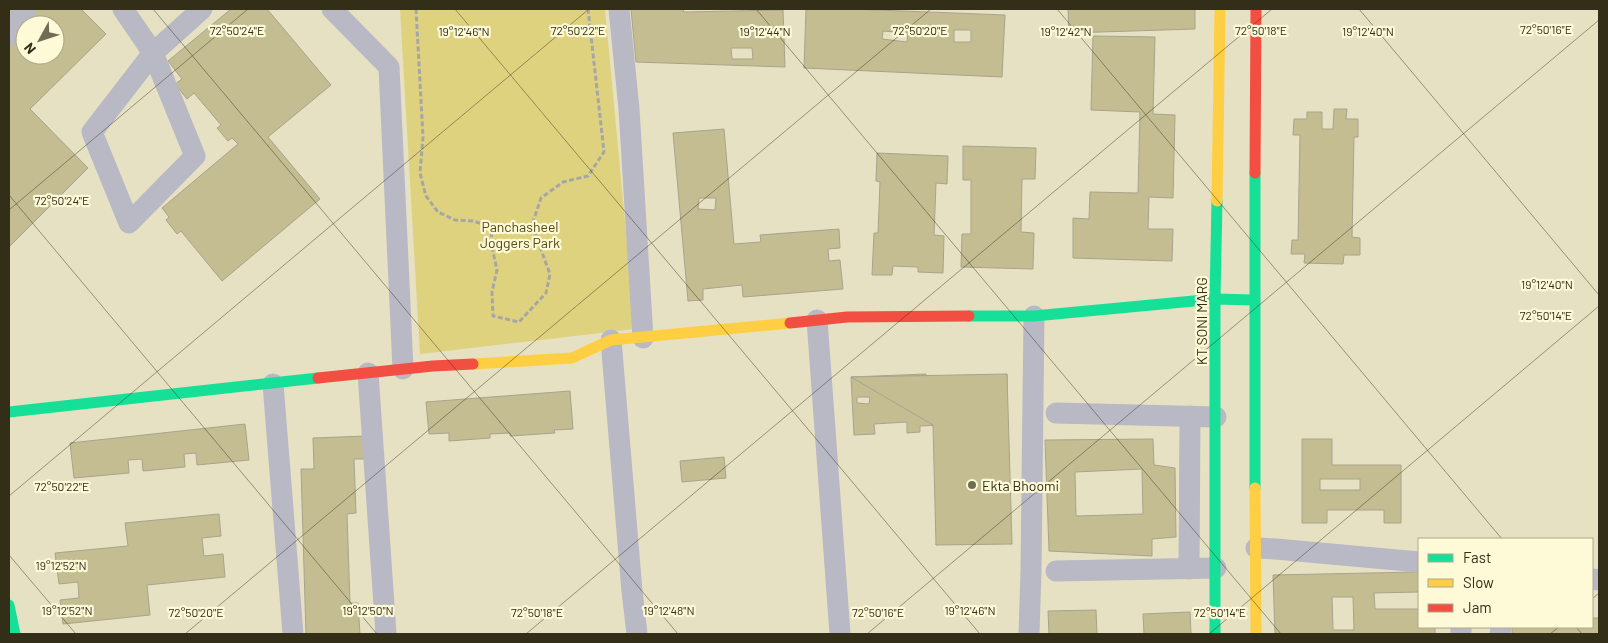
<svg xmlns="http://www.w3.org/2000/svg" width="1608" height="643" font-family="Barlow,sans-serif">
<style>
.green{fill:#dfd27f}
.building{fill:#c4bd91;stroke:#a8a48c;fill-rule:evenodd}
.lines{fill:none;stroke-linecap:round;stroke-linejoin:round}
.path{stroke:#a6a6a6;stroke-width:3;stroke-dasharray:5 2.5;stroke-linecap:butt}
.street{stroke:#b8b9c4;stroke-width:21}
.fast{stroke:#16e098;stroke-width:11}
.slow{stroke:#ffcf43;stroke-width:11}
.jam{stroke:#f24e42;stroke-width:11}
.ticks{fill:none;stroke:#322e18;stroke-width:1;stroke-opacity:0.45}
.poi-dot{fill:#716d54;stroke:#fef9d7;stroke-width:2}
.labels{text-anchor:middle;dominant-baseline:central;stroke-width:4.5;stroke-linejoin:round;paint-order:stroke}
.park-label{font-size:14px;fill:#544a0e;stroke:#fef9d7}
.street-label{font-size:14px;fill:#322e18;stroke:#fef9d7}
.poi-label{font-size:14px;fill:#322e18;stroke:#fef9d7;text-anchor:start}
.ticks-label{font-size:12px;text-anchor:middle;fill:#322e18;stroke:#fef9d7;stroke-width:4.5;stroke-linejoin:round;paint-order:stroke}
</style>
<rect width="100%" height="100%" fill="#e6e1c2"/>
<path class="green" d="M400 9H605L635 329 420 354Z"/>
<g class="building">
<path d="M9 9H81L106 34 30 109 88 168 9 247ZM25 25H55V55H25Z"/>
<path d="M231 9H267L331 85 268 137 320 199 222 281 181 231 177 234 166 220 169 217 162 208 238 144 232 138 228 141 217 128 221 125 194 93 187 99 175 84 182 79 168 61Z"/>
<path d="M631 9H683L684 12 783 10 785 67 636 62ZM731 48H752L753 59H732Z"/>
<path d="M806 9H851L1005 15 1002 77 804 68ZM954 30H971V42H954ZM883 31 908 33 907 42 882 39Z"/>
<path d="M1068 9H1195V29L1069 33Z"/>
<path d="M1093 36 1155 37 1153 114 1175 115 1173 198 1149 197 1148 229H1173L1172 261 1073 258V218L1089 219 1090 192 1138 193 1140 112 1091 110Z"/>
<path d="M1334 109H1347L1346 119H1358V137H1354L1352 237 1360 238V255H1344L1343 264 1304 263 1305 254H1291L1292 240H1298L1300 135H1293L1294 119H1307V112H1322V129H1333Z"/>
<path d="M724 129 734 244 761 242 760 235 839 229 840 248 828 249 829 261 840 260 843 289 743 297 742 285 703 289V300L688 301 673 133ZM699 198H716L715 210 698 209Z"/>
<path d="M963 146 1036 148 1035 179H1022L1021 232 1034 233 1033 269 961 267 962 234H971V180H963Z"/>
<path d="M877 153 948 156 947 184 936 183 934 235 944 236 943 273 918 272V267L893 266 892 275H872L874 233H878L880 182 876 181Z"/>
<path d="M926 374V386H944L945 395 984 393 983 383 1007 374V537L1012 544 986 538 985 526 964 527 965 538 936 545 940 513H951L950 491H939V480L949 479 948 464 938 465 937 447H946L945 425 920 426V432L907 433V422L874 424 875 434 854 435 851 377ZM857 397H870L869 404 857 403ZM915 398 931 399 930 407 915 406ZM982 444 984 469 968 470 966 445Z"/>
<path d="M1007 374 1012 544 936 545 933 425 851 377Z"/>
<path d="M570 391 573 429 554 430 555 433 510 436V433L490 434V438L449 441V433L429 434 426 402Z"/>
<path d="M245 424 249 460 197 465 196 453 184 454 185 467 143 471 142 459 128 460 129 473 74 478 70 443Z"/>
<path d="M366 436V459H354L356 513 347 514 350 603H358L360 634H306L301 469H314L313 438Z"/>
<path d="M1153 439 1154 465 1175 468 1176 537 1152 539V556L1049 551 1045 440ZM1142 469 1143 514 1076 516 1075 472Z"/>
<path d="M1302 439H1332V465H1401V523H1384V510H1327V523H1302ZM1320 479H1360V490H1320Z"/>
<path d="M724 457 726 478 682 482 680 461Z"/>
<path d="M219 514 221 536 202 538 204 556 223 554 225 577 147 585 150 615 63 624 60 600 79 598 78 582 59 584 55 553 128 546 125 523Z"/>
<path d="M1419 572V592L1374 593 1375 609H1419V627H1435V634H1275L1273 575ZM1332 597H1353L1354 630H1333Z"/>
<path d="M1096 610 1097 634H1049L1048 611Z"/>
<path d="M1190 612 1191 634H1144L1143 614Z"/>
<path d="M1592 618H1599V634H1512V627H1592Z"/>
</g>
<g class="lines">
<path class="path" d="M416 9 423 137 420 173 426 196 438 212 455 220 473 221 492 227 491 243 497 270 492 292 493 316 519 322 546 293 550 274 532 225 541 198 563 182 588 176 604 152 588 9"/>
<g class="street">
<path d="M123 9 153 53 202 9"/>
<path d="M332 9 389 67 403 369"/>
<path d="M619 9 629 109 643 338"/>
<path d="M9 35 26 9"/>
<path d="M153 53 195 156 129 223 92 132Z"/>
<path d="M817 320 840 634"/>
<path d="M611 340 632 591 637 634"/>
<path d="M368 373 386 634"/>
<path d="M273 384 293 634"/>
<path d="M1056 413 1216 417"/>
<path d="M1256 548 1276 549 1419 562"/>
<path d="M1189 569 1190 416"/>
<path d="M1056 571 1216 568"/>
<path d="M1592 579 1599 580"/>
<path d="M1029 634 1031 571 1034 316"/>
<path d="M1461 634V627"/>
<path d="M1500 634 1501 627"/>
</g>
<g class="fast">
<path d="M1255 173V488"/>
<path d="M969 316H1034L1215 299 1254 300"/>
<path d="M9 412 318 378"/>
<path d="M9 605 15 634"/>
<path d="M1215 634V299L1217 201"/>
</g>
<g class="slow">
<path d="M1217 201 1220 9"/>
<path d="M473 364 572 358 611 340 790 323"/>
<path d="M1255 488 1256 634"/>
</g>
<g class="jam">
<path d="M1255 173 1256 9"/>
<path d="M790 323 847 317 969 316"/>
<path d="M318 378 433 366 473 364"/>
</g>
</g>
<path class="ticks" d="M153 9 678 634M455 9 980 634M756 9 1281 634M1057 9 1502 539M1359 9 1599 295M9 195 377 634M9 210 248 9M9 496 589 9M9 555 76 634M1592 599 1599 593M1576 627 1582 634M185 634 931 9M526 634 1272 9M867 634 1599 20M1209 634 1599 306M1550 634 1559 627"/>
<circle class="poi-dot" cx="972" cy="485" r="5"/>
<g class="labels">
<g class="park-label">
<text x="520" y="226">Panchasheel<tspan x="520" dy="16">Joggers Park</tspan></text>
</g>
<g class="street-label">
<text transform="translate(1201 321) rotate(-90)">KT SONI MARG</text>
</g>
<g class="poi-label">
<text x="982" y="485">Ekta Bhoomi</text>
</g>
</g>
<g class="ticks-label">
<text x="1546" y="34">72°50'16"E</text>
<text x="237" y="35">72°50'24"E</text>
<text x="578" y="35">72°50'22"E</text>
<text x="920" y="35">72°50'20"E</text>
<text x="1261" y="35">72°50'18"E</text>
<text x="464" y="36">19°12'46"N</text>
<text x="765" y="36">19°12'44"N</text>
<text x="1066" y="36">19°12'42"N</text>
<text x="1368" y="36">19°12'40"N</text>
<text x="62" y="205">72°50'24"E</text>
<text x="1547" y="289">19°12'40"N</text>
<text x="1546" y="320">72°50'14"E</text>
<text x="62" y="491">72°50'22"E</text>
<text x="61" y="570">19°12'52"N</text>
<text x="67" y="615">19°12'52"N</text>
<text x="368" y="615">19°12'50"N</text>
<text x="669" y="615">19°12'48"N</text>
<text x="970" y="615">19°12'46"N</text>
<text x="196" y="617">72°50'20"E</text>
<text x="537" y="617">72°50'18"E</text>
<text x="878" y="617">72°50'16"E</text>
<text x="1220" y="617">72°50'14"E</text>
</g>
<rect width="1608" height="643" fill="none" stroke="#322e18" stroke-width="20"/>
<rect x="1418" y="538" width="175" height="90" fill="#fef9d7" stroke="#aca88b"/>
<rect x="1428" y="554" width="25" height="8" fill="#16e098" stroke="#aca88b"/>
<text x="1463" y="563" font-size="15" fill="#322e18">Fast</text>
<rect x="1428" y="579" width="25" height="8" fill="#ffcf43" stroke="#aca88b"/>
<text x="1463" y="588" font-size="15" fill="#322e18">Slow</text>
<rect x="1428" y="604" width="25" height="8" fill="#f24e42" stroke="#aca88b"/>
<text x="1463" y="613" font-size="15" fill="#322e18">Jam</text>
<g transform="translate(40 40) rotate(230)"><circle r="24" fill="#fef9d7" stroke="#aca88b"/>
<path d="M0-4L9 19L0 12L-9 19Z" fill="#716d54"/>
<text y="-8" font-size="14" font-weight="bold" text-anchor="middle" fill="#322e18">N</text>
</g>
</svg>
